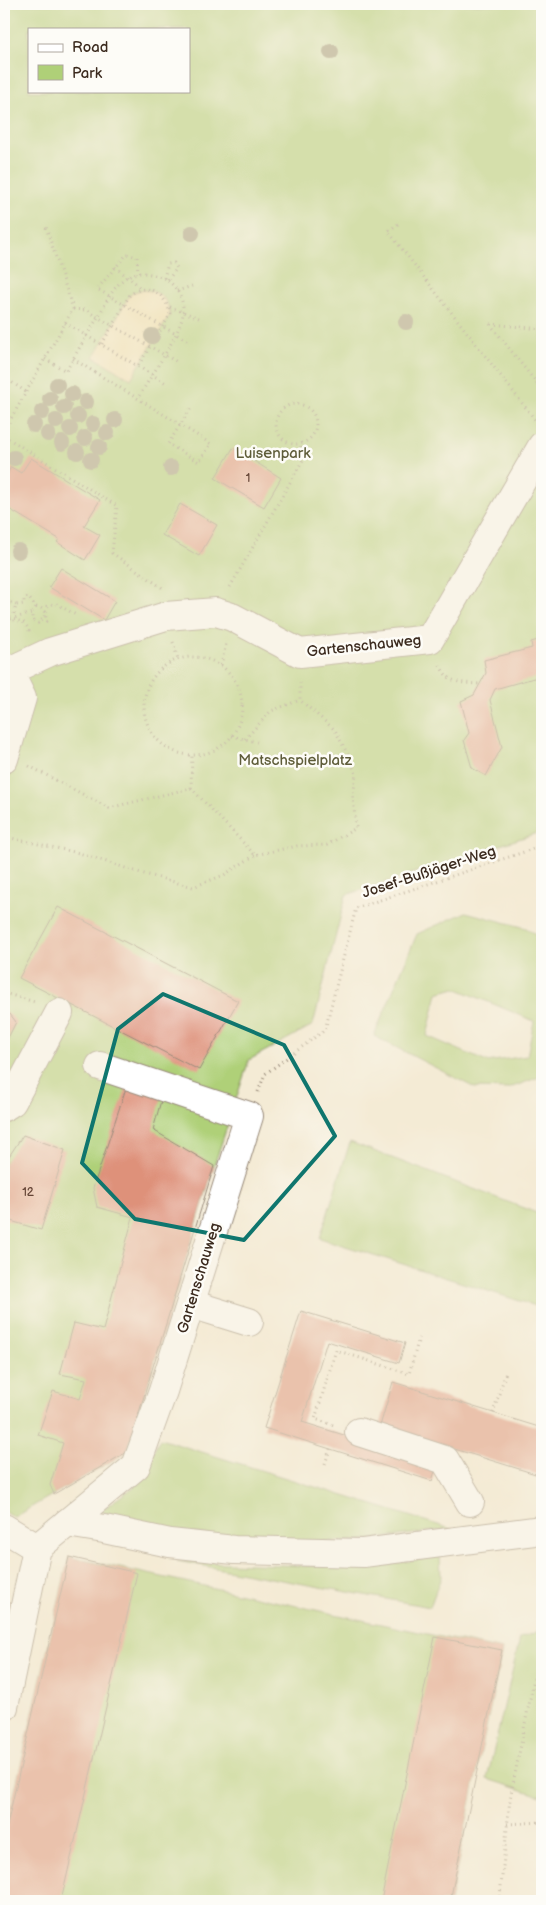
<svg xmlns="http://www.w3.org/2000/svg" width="546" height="1905" font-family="'Balsamiq Sans',sans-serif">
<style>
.green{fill:#afd078;stroke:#757d4b;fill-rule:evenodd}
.sand{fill:#eeda9e;stroke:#94825e}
.building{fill:#de917a}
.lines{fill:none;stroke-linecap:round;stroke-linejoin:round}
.minor-casing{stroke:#988a7a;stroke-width:30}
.path{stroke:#988a7a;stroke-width:3;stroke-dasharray:1 4;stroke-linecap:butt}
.minor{stroke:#fff;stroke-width:28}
.tree{fill:#a29c7f}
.marked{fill:none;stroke:#0f766e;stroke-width:4;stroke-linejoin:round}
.labels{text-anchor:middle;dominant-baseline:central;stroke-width:5;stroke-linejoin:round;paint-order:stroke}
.number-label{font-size:12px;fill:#644435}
.park-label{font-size:15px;fill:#5e5c39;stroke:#fdfcf7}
.street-label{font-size:15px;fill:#3b2a1e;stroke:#fdfcf7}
</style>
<rect width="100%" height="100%" fill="#fdfcf7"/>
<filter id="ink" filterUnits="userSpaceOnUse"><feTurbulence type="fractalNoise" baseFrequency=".02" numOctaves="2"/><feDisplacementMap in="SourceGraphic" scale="10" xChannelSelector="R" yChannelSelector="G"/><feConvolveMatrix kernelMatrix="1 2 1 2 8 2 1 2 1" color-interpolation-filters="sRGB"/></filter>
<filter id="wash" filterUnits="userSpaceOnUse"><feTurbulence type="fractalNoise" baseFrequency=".0096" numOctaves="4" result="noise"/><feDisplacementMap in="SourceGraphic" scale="20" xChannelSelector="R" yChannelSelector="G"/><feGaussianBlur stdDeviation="1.12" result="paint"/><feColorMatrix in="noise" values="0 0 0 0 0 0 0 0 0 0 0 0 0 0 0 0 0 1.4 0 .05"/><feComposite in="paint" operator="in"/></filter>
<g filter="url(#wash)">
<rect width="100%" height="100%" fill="#f4ebd5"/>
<g class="green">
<path d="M4 4H542V814L537 833 346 895 313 1025 249 1060 214 1166 127 1452 14 1517 4 1511ZM29 29H189V91H29Z"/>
<path d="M466 912 526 928 542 938V1076L507 1089 475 1088 374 1036 417 934ZM455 988 534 1021 527 1056 487 1062 427 1036 437 993Z"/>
<path d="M350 1142 542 1215V1308L320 1238Z"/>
<path d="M160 1439 451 1529 358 1541 262 1542 191 1533 137 1524 100 1511 135 1486Z"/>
<path d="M440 1556 441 1577 430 1607 177 1561 307 1566 373 1567Z"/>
<path d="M69 1557 502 1650 450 1901H4V1838Z"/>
<path d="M542 1630V1796H541L487 1779 520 1638Z"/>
</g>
<path class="sand" d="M141 290C158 290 168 297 170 315L131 379 94 357 129 296 134 292Z"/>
<g id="blocks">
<g class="building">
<path d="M233 448 281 478 264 507 215 478Z"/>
<path d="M31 458 100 500 84 526 100 535 85 560 57 542 59 539 4 506V475L6 476 11 467 21 473Z"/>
<path d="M180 504 217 525 199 556 162 535Z"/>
<path d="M61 568 115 601 104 620 49 587Z"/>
<path d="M542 639 541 676 495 689 490 700 502 747 486 776 472 768 464 740 469 733 461 701 474 695 486 673 484 660 532 648 531 642Z"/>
<path d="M58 907 238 1001 199 1070 19 978Z"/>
<path d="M4 1011 10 1014 16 1022 4 1046Z"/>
<path d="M127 1085 162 1097 153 1130 214 1166 127 1452 54 1494 50 1485 63 1443 38 1435 53 1391 80 1399 86 1379 60 1374 74 1323 103 1330 133 1217 97 1207 93 1188Z"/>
<path d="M23 1135 65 1150 41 1230 4 1219V1164Z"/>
<path d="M301 1311 405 1343 399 1363 327 1341 302 1422 437 1464 432 1481 264 1428Z"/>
<path d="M393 1382 542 1428V1476L380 1426Z"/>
<path d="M69 1557 137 1573 61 1901H4V1838Z"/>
<path d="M435 1637 502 1650 450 1901H381Z"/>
</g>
</g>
</g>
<g filter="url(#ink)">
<use href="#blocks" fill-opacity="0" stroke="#988a7a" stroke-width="1"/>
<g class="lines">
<g class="minor-casing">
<g id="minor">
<path d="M4 759 22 698 9 671 50 652 166 616 216 612 232 617 300 653 430 639 542 446"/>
<path d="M4 1107 12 1102 59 1013"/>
<path d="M191 1304 249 1322"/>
<path d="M359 1432 445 1460 470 1502"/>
<path d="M67 1523 104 1529 170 1543 234 1550 363 1553 542 1530"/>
<path d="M4 1528 37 1548"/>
<path d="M4 1707 37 1548 136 1466 163 1391 249 1116 100 1066"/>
</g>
</g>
<g class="path">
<path d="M398 224 388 231 536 421"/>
<path d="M115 267C124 275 135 280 141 290"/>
<path d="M138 273 137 257 127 254 97 289 190 342"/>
<path d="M164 278 168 264 174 263 177 268 167 281"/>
<path d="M177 291 192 286"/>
<path d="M170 307 199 318"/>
<path d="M73 309 85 310 179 363"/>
<path d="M65 323 166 383"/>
<path d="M490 324 542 390"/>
<path d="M491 324 542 329"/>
<path d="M102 344 129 296C147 280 167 294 170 315L138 366"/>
<path d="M45 359 66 371C76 354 86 336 97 319 105 305 112 288 125 278 136 270 149 273 161 277 175 282 185 300 183 314 181 333 149 379 138 398"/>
<path d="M73 359C119 387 165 415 211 444L199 462 168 444 191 408"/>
<path d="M4 377 26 392"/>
<circle cx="296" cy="424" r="20"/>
<path d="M4 431 73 309 46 227"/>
<path d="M4 436 117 506 112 553 164 589"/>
<path d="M230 587 304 458 300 444"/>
<path d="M36 607C45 608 46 613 46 621L50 623"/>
<path d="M4 608 6 603H11L16 605"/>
<path d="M4 609 11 619 23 622 29 629V632"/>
<path d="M4 614H14L16 605 24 604V599L28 597 36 607 32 613V620L38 623 44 618 48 606 55 603 76 615"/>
<path d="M173 642 178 659"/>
<path d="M7 643C3 633 6 627 11 619L32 613"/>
<circle cx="193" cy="706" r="49"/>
<path d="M221 665 226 644"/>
<path d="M440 665C448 684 462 683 480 684"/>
<path d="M232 736 257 742"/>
<path d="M245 739 271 711 300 700"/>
<path d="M29 766 109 808 191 788 192 755"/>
<path d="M191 788 255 855 297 846 327 845 356 828 353 797 356 774 349 757 335 730 300 700V679"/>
<path d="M4 841 11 838 79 853 141 873 193 887 224 875 255 855"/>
<path d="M4 993 35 1002"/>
<path d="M258 1092 265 1074 325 1030 356 908 542 846"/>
<path d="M540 1384 542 1377"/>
<path d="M493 1413 506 1372"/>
<path d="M333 1425 315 1419 336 1350 409 1374 419 1338"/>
<path d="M325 1464 330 1449"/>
<path d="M507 1824 542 1822"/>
<path d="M501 1901 500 1896 510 1799 542 1639"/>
</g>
<use href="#minor" class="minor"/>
</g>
<g class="tree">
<circle cx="331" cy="52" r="8"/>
<circle cx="192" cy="233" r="8"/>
<circle cx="406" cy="322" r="8"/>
<circle cx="152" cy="336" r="8"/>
<circle cx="57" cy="385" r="8"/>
<circle cx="72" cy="394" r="8"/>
<circle cx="50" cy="399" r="8"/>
<circle cx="86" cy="402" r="8"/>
<circle cx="64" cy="407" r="8"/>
<circle cx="42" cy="412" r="8"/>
<circle cx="78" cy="416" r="8"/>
<circle cx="115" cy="420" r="8"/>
<circle cx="56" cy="421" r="8"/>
<circle cx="93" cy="424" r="8"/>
<circle cx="34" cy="425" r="8"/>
<circle cx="70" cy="429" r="8"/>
<circle cx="107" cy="433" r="8"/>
<circle cx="48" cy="434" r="8"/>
<circle cx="85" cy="438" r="8"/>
<circle cx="62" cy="443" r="8"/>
<circle cx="99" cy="447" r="8"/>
<circle cx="77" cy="452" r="8"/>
<circle cx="14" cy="458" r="8"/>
<circle cx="91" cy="460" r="8"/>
<circle cx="171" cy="468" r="8"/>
<circle cx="18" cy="551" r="8"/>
</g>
</g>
<path d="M0 0H546V1905H0ZM163 994 284 1045 335 1136 244 1240 135 1219 82 1163 118 1029Z" fill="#f4ebd5" fill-opacity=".55" fill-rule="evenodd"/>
<path class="marked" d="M163 994 284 1045 335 1136 244 1240 135 1219 82 1163 118 1029Z"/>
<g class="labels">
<g class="number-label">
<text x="248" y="478">1</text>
<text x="28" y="1192">12</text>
</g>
<g class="park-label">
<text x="273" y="453">Luisenpark</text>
<text x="295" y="760">Matschspielplatz</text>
</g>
<g class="street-label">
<text transform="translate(364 646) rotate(-6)">Gartenschauweg</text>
<text transform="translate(429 872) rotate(-18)">Josef-Bußjäger-Weg</text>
<text transform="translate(199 1278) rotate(-73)">Gartenschauweg</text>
</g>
</g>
<rect width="546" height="1905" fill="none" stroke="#fdfcf7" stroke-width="20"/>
<rect x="28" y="28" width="162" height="65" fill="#fdfcf7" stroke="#afa8a0"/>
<rect x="38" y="44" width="25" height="8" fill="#ffffff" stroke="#afa8a0"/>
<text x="72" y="52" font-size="15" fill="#3b2a1e">Road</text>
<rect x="38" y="65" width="25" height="15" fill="#afd078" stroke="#afa8a0"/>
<text x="72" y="78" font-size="15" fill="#3b2a1e">Park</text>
</svg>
